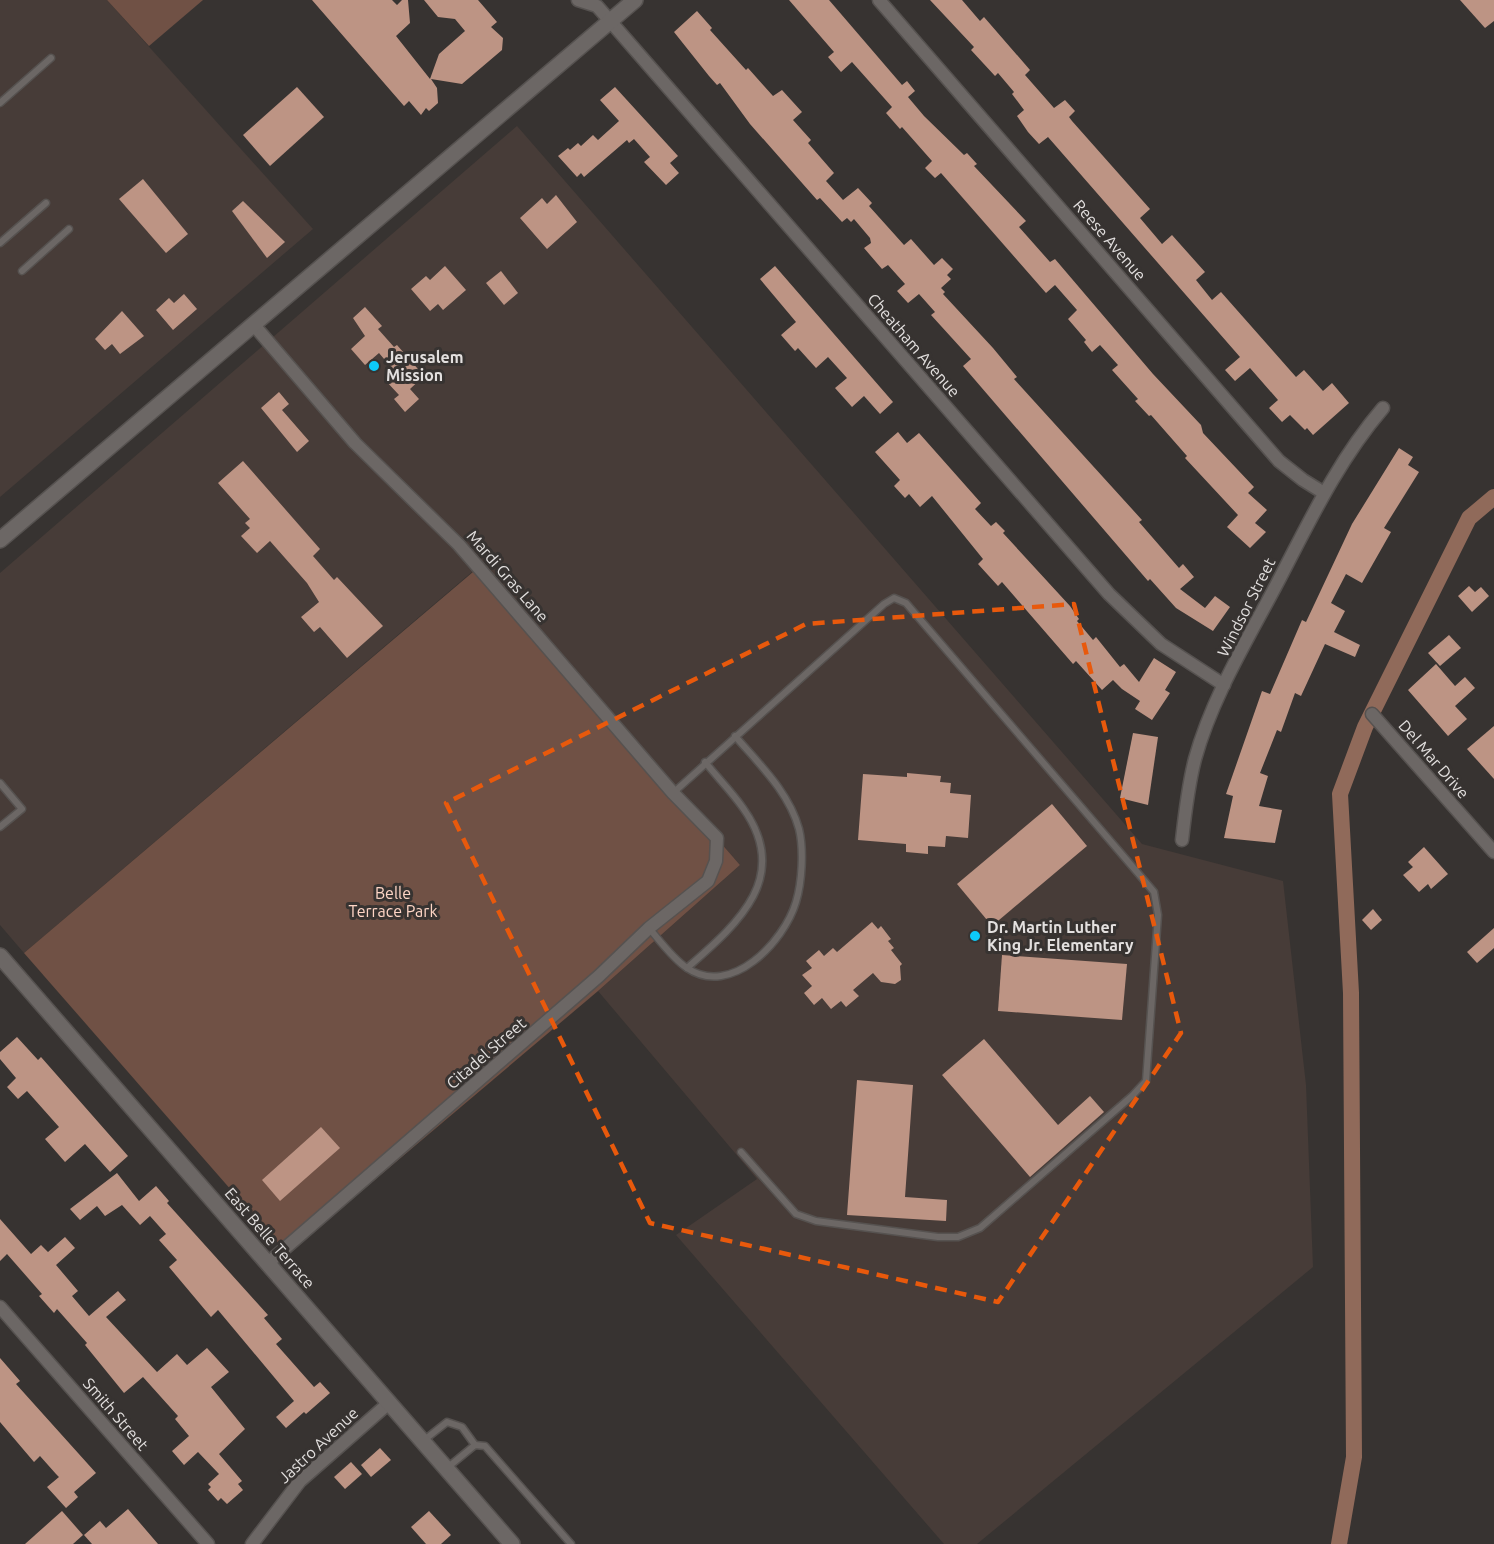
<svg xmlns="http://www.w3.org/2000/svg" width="1494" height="1544" font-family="Ubuntu,sans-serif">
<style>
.built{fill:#473c38}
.green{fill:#705145}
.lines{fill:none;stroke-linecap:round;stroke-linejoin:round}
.canal{stroke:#906a5a;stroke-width:16}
.building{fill:#bd9484}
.service-casing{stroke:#565250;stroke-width:9}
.minor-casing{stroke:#565250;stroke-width:15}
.tertiary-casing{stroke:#565250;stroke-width:18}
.service{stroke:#6c6765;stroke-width:6}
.minor{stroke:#6c6765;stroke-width:12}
.tertiary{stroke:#6c6765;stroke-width:15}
.marked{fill:none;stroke:#e8590c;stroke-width:4.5;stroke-dasharray:12 8;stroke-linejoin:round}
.poi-dot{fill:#0dcafa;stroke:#373331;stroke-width:2}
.labels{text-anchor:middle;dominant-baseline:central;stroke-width:6;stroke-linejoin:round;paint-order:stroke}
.street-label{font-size:16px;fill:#e3e0df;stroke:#373331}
.poi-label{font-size:16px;font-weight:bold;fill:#e3e0df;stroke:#373331;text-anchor:start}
.park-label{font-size:16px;fill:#ffd6c6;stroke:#373331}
</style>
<rect width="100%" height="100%" fill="#373331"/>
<g class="built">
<path d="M0 0H107L313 229 0 497Z"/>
<path d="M517 126 1142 844 1283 881 1306 1085 1313 1267 977 1544H944L676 1235 757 1179 598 991 740 865 479 566 24 953 0 925V573Z"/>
</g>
<g class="green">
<path d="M107 0H203L149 46Z"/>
<path d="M480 566 740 865 598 991 287 1254 24 953Z"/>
</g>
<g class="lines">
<path class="canal" d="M1339 1544 1354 1457 1351 993 1340 794 1365 727 1469 518 1494 497"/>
</g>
<g class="building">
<path d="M312 0H392L397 5 402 0H408L410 23 396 36 430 79 439 54 465 31 455 19 438 17 424 0H478L497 22 491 27 503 38 502 50 462 84 431 79 437 88 438 103 429 111 426 108 421 115 409 101 404 106Z"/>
<path d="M789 0H829L902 85 907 81 915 91 908 97 924 116 964 155 967 153 977 164 974 166 1026 221 1019 227 1050 262 1055 259 1153 374 1201 425 1203 433 1254 487 1248 493 1267 510 1255 523 1266 532 1250 548 1227 527 1238 515 1185 458 1187 456 1151 415 1149 416 1135 401 1138 399 1112 370 1118 365 1100 345 1092 352 1084 342 1086 340 1068 319 1077 310 1055 285 1046 293 941 173 935 178 925 168 932 161 902 127 900 129 886 113 892 107 852 62 841 72 828 57 834 52Z"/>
<path d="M930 0H962L980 21 984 17 1030 70 1025 75 1054 108 1065 100 1075 111 1069 117 1072 121 1150 209 1140 218 1162 244 1172 235 1205 272 1196 280 1212 300 1221 292 1296 377 1304 370 1323 391 1332 383 1349 403 1313 435 1307 428 1305 430 1290 415 1282 422 1269 408 1278 400 1250 368 1235 381 1225 370 1240 357 1048 137 1039 144 1028 132 1017 116 1024 110 1012 94 1014 92 998 73 995 76 971 50 974 47Z"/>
<path d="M1460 0H1494V21L1485 28Z"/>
<path d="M697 11 712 28 710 30 746 70 748 68 773 96 782 90 802 112 793 120 811 140 808 143 834 173 826 181 843 200 858 188 872 203 869 206 904 245 911 239 934 265 942 258 953 269 947 275 951 279 941 288 945 292 943 294 993 348 1017 377 1014 379 1142 520 1139 522 1179 568 1183 564 1194 577 1180 589 1205 608 1215 596 1230 607 1213 631 1176 608 1150 579 1148 581 963 366 971 359 931 315 935 312 919 294 908 303 897 291 905 284 888 265 882 269 864 248 871 243 870 238 854 219 851 222 847 218 842 222 820 198 817 200 750 124 720 83 717 85 709 76 674 32Z"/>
<path d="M297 87 324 117 270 166 243 135Z"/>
<path d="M615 87 678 156 670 163 679 173 666 185 644 162 650 157 634 139 629 143 627 140 584 177 581 173 577 177 558 156 568 148 570 150 578 143 581 146 593 135 598 140 619 121 600 100Z"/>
<path d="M143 179 188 234 166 253 119 199Z"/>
<path d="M556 195 577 222 547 249 520 218 542 198 547 204Z"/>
<path d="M243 201 285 242 267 258 232 211Z"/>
<path d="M445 266 466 290 443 310 438 304 430 311 411 289 426 276 430 280Z"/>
<path d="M775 266 893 402 880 414 864 396 852 407 835 388 847 378 828 357 816 368 798 348 795 351 781 335 796 322 760 279Z"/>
<path d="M501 271 518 293 504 305 486 283Z"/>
<path d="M184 294 197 309 173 330 156 310 169 298 174 303Z"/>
<path d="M365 307 382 326 378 329 394 347 397 345 424 376 410 389 419 399 405 412 394 399 399 395 386 381 396 373 379 353 365 365 351 349 365 336 353 318Z"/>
<path d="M122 311 144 336 120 354 112 344 105 350 95 339Z"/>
<path d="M279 392 289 404 282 410 309 441 297 452 261 408Z"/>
<path d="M898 432 907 443 919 433 981 503 975 509 991 526 996 522 1005 531 1003 533 1070 606 1079 619 1077 621 1093 640 1096 637 1120 667 1124 664 1139 682 1154 658 1176 672 1165 690 1170 693 1152 720 1135 709 1140 701 1122 689 1113 680 1102 690 1076 661 1073 664 1002 582 998 586 978 564 983 559 932 496 920 507 909 494 905 498 894 486 900 480 875 452Z"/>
<path d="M1399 448 1413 457 1408 465 1419 472 1384 528 1391 532 1362 583 1346 574 1331 603 1345 611 1334 632 1360 645 1355 657 1325 644 1301 696 1295 693 1281 732 1277 730 1260 773 1268 776 1259 806 1282 810 1275 843 1224 838 1233 796 1226 794 1262 691 1270 694 1302 620 1306 622 1352 524Z"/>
<path d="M243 461 320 549 313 556 334 580 337 577 383 626 347 658 320 627 314 632 301 617 319 602 307 583 270 541 257 553 241 536 250 528 245 523 250 519 218 483Z"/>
<path d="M1469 586 1475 592 1481 587 1489 596 1472 612 1458 596Z"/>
<path d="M1449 635 1461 648 1440 666 1428 653Z"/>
<path d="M1436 664 1455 686 1465 677 1475 688 1455 706 1467 719 1448 736 1408 690Z"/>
<path d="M1494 726V779L1467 749Z"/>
<path d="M1133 733 1158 737 1148 805 1120 798Z"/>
<path d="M907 773 941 776 940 782 951 783 950 793 971 795 968 838 946 836 945 847 928 846V854L906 852V844L858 840 863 774 907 777Z"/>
<path d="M1052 804 1087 846 992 926 957 884Z"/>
<path d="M1424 847 1448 874 1431 889 1428 884 1419 892 1403 875 1413 867 1408 862Z"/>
<path d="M1373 909 1382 920 1371 930 1362 920Z"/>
<path d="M872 922 878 929 881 926 891 939 888 941 894 948 891 950 902 964 900 966 901 980 895 984 881 982 873 973 853 990 859 996 846 1007 841 1001 831 1009 822 998 814 1005 804 993 812 986 802 975 812 968 806 961 819 950 824 956 833 948 837 952Z"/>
<path d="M1494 928V948L1477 963 1467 952Z"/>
<path d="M1002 955 1127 964 1122 1020 998 1011Z"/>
<path d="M17 1037 38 1060 41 1057 128 1156 110 1172 85 1144 65 1162 45 1139 59 1127 27 1091 18 1099 7 1087 16 1078 0 1059V1052Z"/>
<path d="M984 1039 1058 1125 1090 1096 1104 1112 1030 1177 942 1075Z"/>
<path d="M857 1080 913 1085 905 1197 947 1200 946 1221 847 1215Z"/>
<path d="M321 1127 340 1148 280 1201 262 1180Z"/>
<path d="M117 1173 139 1201 156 1186 169 1201 167 1203 268 1315 264 1318 282 1339 276 1344 314 1387 320 1382 330 1393 306 1414 304 1412 286 1428 276 1417 294 1401 218 1310 211 1317 169 1267 177 1260 159 1240 166 1234 150 1216 140 1225 122 1205 105 1216 97 1206 80 1220 70 1209Z"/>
<path d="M0 1219 31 1254 41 1245 48 1252 65 1237 75 1248 56 1265 78 1291 72 1296 89 1316 118 1291 126 1300 106 1317 157 1372 177 1354 187 1365 207 1348 229 1372 211 1387 245 1429 219 1454 242 1481 238 1484 243 1490 227 1504 221 1498 218 1501 208 1490 211 1487 208 1484 219 1474 198 1452 184 1465 172 1451 189 1436 175 1419 178 1416 143 1377 124 1393 85 1345 87 1343 57 1309 54 1313 39 1296 42 1294 7 1254 0 1261Z"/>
<path d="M0 1358 20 1381 16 1384 96 1473 74 1492 78 1497 66 1508 47 1487 59 1477 56 1474 40 1456 34 1462 0 1422Z"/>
<path d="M380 1448 391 1460 371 1477 361 1465Z"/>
<path d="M351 1462 362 1474 345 1489 334 1477Z"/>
<path d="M128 1509 158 1544H92L84 1535 100 1521 106 1528Z"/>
<path d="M62 1511 83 1535 73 1544H25Z"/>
<path d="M429 1511 451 1535 441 1544H426L411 1527Z"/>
</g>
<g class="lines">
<g class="service-casing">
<g id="service">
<path d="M0 103 51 58"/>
<path d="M0 243 46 203"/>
<path d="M22 271 69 229"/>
<path d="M0 783 22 809 0 827"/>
<path d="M673 793 884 604 894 598 906 603 1137 872 1154 892 1158 915 1146 1081 1132 1096 980 1228 958 1237H938L816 1221 796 1214 741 1152"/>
<path d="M649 928C660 941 673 959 687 968 731 998 784 942 796 902 802 882 804 850 799 829 789 792 759 764 735 736"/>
<path d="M687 968C736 925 793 878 743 808 732 792 717 777 705 762"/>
<path d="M423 1441 447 1422 462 1427 475 1445"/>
<path d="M447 1468 475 1445 485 1446 571 1544"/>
</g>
</g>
<g class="minor-casing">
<g id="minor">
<path d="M578 0 597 6 1109 594 1161 644 1224 685"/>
<path d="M879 0 1279 461 1303 480 1324 493"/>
<path d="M253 324 355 443 459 545 673 793 717 838 716 861 708 881 649 928 599 976 268 1263"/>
<path d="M1372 714 1494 852"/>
<path d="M1182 840C1185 813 1188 786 1195 759 1213 694 1251 634 1282 574 1312 516 1340 458 1383 408"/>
<path d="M0 1307 208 1544"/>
<path d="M252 1544 300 1481 390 1402"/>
</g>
</g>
<g class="tertiary-casing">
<g id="tertiary">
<path d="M0 540 635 0"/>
<path d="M0 956 512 1544"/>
</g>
</g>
<use href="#service" class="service"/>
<use href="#minor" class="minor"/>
<use href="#tertiary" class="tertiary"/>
</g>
<path class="marked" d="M1074 604 1181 1033 998 1302 650 1223 446 803 806 624Z"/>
<g class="poi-dot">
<circle cx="374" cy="366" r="6"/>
<circle cx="975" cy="936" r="6"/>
</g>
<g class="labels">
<g class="street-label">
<text transform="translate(1110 240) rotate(49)">Reese Avenue</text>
<text transform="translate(914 345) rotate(49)">Cheatham Avenue</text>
<text transform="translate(508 576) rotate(49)">Mardi Gras Lane</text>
<text transform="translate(1246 607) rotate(-63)">Windsor Street</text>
<text transform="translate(1434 759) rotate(49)">Del Mar Drive</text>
<text transform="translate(486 1053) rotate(-41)">Citadel Street</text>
<text transform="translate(270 1238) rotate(49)">East Belle Terrace</text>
<text transform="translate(116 1414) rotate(49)">Smith Street</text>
<text transform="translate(318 1445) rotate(-43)">Jastro Avenue</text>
</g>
<g class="poi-label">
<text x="386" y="357">Jerusalem<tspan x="386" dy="18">Mission</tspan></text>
<text x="987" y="927">Dr. Martin Luther<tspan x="987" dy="18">King Jr. Elementary</tspan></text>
</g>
<g class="park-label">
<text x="393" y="893">Belle<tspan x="393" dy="18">Terrace Park</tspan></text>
</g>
</g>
</svg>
